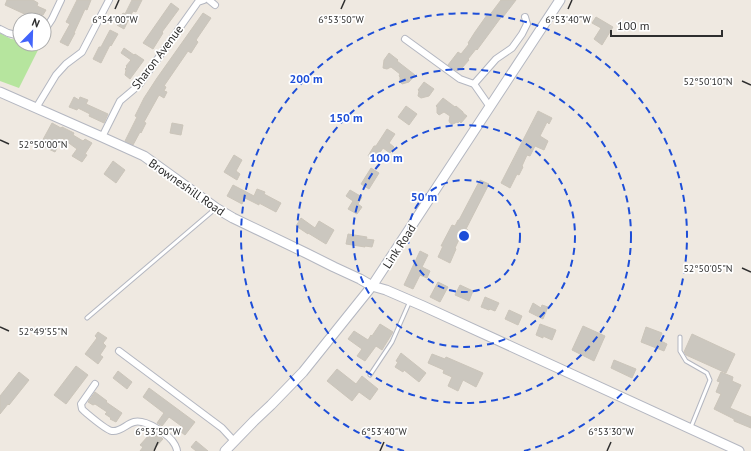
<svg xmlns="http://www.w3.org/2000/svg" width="751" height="451" font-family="'PT Sans',sans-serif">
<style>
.green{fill:#b6e59e}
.building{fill:#cbc7bf;stroke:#cbc5ba}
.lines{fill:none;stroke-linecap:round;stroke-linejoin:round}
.lane-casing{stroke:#b4b7c1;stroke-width:5}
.street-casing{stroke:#b4b7c1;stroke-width:8}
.secondary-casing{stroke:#b4b7c1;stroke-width:11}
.lane{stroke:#fff;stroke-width:3}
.street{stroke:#fff;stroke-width:6}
.secondary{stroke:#fff;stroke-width:9}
.ticks{fill:none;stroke:#2e2e2e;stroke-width:1.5}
.ring{fill:none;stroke:#1d4ed8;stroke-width:2;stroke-dasharray:7 5}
.labels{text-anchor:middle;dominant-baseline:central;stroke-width:3.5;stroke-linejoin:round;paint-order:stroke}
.street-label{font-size:12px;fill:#2e2e2e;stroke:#fff}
.ticks-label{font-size:10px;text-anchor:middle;fill:#2e2e2e;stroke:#fff;stroke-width:3.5;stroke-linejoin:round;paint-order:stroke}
.centre{fill:#1d4ed8;stroke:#fff;stroke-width:2}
.ring-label{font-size:12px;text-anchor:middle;font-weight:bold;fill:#1d4ed8;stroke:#fff;stroke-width:3.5;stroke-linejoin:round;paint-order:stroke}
</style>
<rect width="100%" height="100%" fill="#efe9e1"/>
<path class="green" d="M0 33 11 39 20 40V44H41L19 88 0 81Z"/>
<g class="building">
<path d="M7 0H33L38 3 37 6 46 10 43 15 38 13 37 14 33 12 31 17 5 5Z"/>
<path d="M77 0H91L87 10 85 9 74 33H75L68 46 60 42 70 24 66 22Z"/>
<path d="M132 0H142L136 12 133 11 124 29 117 25 123 13 125 14Z"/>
<path d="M501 0H516L503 17 502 16 477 50 476 49 468 59 469 60 462 68H461L457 71 448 65 458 52 461 54 469 44 468 43 475 32 487 15 489 16Z"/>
<path d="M171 3 179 9 162 32 163 33 153 49 143 43Z"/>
<path d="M203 13 211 18 196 40 198 42 191 53 188 51 166 83 164 86 166 87 164 91 167 92 164 98 159 95 144 122 146 123 141 133 140 132 133 145 125 141 137 117 135 116 144 98 157 78Z"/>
<path d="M596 17 613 27 602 45 594 39 601 28 592 23Z"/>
<path d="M110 30 118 34 111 46 110 45 101 63 93 59 99 47H101Z"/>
<path d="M124 48 134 55 135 54 144 60 130 79 125 75 126 70 125 69 127 67 126 66 131 60 121 53Z"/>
<path d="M389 53 398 60 397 61 415 75 409 82 402 84 400 81V77L399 76 400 74 391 67 387 69 383 68 384 60Z"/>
<path d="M424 82 434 89 429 96 421 98 418 96 419 91 418 90Z"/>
<path d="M74 97 79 100 80 97 88 100 86 104 108 114 104 123 89 116 90 114 78 108 77 110 69 107Z"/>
<path d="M443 98 455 107 456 106 463 112V113L467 116 461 123 459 121 458 123 457 122 453 124 450 123 449 121 450 116 444 112 439 115 437 113V107L436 106Z"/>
<path d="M406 106 417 114 409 125 398 117Z"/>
<path d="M538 111 552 118 549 124 547 122 540 136 548 141 544 150 535 146 530 156 527 155 522 166 523 167 519 175 517 174 510 188 501 183Z"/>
<path d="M52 123 61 128 62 127 74 133 73 135 83 141 85 139 92 143 85 154 87 155 82 162 72 156 77 149 62 138 55 152 40 145Z"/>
<path d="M172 123 183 125 181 135 170 133Z"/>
<path d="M387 129 395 134 389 143 394 147 390 153 383 148 375 160 368 156 374 146H376Z"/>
<path d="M234 155 242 160 236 171 240 174 237 180 224 172Z"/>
<path d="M113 161 125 170 116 183 104 174Z"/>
<path d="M371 168 379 173 369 189 361 184Z"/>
<path d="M480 180 489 184 466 229 468 230 466 235 462 233 455 248 456 249 450 263 438 257 443 246H441L452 225 455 226 458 220H459Z"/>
<path d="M233 185 254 196 257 189 265 192 264 194 281 203 276 212 259 203V205L245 198 242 204 227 196Z"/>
<path d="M350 190 362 197 358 204 362 207 357 214 348 209 353 201 346 196Z"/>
<path d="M301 218 315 228 319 221 334 230 326 244 308 233V234L296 226Z"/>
<path d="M348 234 367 237 366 239 374 240 372 247 365 246V247L346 244Z"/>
<path d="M420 251 428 255 422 267 430 271 427 278 420 275 413 289 404 285Z"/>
<path d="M438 282 448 287 440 302 430 297Z"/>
<path d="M460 285 473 291 469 301 455 295Z"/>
<path d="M485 297 499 303 495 311 490 309 489 310 481 307Z"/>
<path d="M533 303 541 308 542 305 548 307 543 319 529 312Z"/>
<path d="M509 310 522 316 518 325 505 319Z"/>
<path d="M380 324 393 332 382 350 376 346 365 361 357 356 362 349 348 339 354 331 368 340 371 335 372 336Z"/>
<path d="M540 324 556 330 552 340 543 336V338L536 335Z"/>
<path d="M583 326 605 336 594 361 572 350Z"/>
<path d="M646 327 662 333 659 340 667 344 664 351 641 342Z"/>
<path d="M98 332 107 338 103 343 106 346 100 355 103 357 98 364 85 354 97 338 95 336Z"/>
<path d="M692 334 735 354 726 373 686 355 684 352Z"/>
<path d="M401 353 426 373 419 382 404 370 403 372 395 367 398 362 396 361Z"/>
<path d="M432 354 445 359 446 357 483 373 476 387 463 380 458 391 448 386 452 377 443 373 444 370 428 363Z"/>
<path d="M614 360 636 369 632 378 611 368Z"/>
<path d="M76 366 88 375 66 404 54 395Z"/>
<path d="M337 369 356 384 362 376 378 389 370 400 359 392 352 401 327 381Z"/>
<path d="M118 371 132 382 127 389 113 378Z"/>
<path d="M19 372 29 380 9 405 8 404 0 414V396Z"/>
<path d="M721 372 733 377 732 381 741 385 730 408 751 417V428L734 421V419L714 409 721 394 716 392 720 382 717 381Z"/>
<path d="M149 388 195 422 185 435 181 432 184 428 169 417 162 426 157 423 164 413 143 397Z"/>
<path d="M95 392 107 401 106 402 122 413 116 422 110 419 111 418 105 414 107 412 95 404 93 405 88 402Z"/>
<path d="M151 431 156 433 163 439 152 451H140L143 447 140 445 149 435 152 438 155 434Z"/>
<path d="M196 441 208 451H196L191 447Z"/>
</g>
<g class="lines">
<g class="lane-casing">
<g id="lane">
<path d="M87 318 215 209"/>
<path d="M680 337V351L686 361 707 373 710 380 691 427"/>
<path d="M370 375 392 342 410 301"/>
</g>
</g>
<g class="street-casing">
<g id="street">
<path d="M209 0 215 5"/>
<path d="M0 29 8 33 20 36"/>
<path d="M44 29 46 28 52 19 61 0"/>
<path d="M405 39 460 79 474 84 490 107"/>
<path d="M474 84 496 59 512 48 522 34 527 24 525 17"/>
<path d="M36 108 56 75 66 64 82 52 109 0"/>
<path d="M102 137 120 101 139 85 198 2 204 0"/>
<path d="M119 351 222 428 234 441"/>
<path d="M95 384 81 404 82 409 84 411C90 416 106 430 112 431 121 432 126 424 134 422 146 419 170 435 175 445 176 447 177 449 177 451"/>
</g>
</g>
<g class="secondary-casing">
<g id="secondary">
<path d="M0 92 102 137 144 156 216 208 233 218 306 253 334 267 360 279 372 286 386 290 423 306 739 451"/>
<path d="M225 451 254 421 271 405 303 372 372 286 560 0"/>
</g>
</g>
<use href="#lane" class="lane"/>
<use href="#street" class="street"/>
<use href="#secondary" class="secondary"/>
</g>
<path class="ticks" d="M115 9 119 0M341 9 345 0M568 9 572 0M742 81 751 85M0 140 9 144M742 268 751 272M0 327 9 331M154 451 158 442M380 451 384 442M607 451 611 442"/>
<g class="ring">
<circle cx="464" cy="236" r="56"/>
<circle cx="464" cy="236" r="111"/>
<circle cx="464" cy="236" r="167"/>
<path d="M404 451A223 223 0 1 1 524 451"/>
</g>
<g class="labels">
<g class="street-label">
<text transform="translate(157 57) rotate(-53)">Sharon Avenue</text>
<text transform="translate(187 187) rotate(35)">Browneshill Road</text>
<text transform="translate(399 246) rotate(-57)">Link Road</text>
</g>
</g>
<g class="ticks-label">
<text x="115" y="23">6°54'00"W</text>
<text x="341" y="23">6°53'50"W</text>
<text x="568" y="23">6°53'40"W</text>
<text x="708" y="85">52°50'10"N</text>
<text x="43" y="148">52°50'00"N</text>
<text x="708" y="272">52°50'05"N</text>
<text x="43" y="335">52°49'55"N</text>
<text x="158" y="435">6°53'50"W</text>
<text x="384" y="435">6°53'40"W</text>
<text x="611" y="435">6°53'30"W</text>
</g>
<circle cx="464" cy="236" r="6" class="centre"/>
<g class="ring-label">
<text x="306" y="83">200 m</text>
<text x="346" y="122">150 m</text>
<text x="386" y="162">100 m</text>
<text x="424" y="201">50 m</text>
</g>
<g transform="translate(32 32) rotate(23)"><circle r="19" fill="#ffffff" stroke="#ababab"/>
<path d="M0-3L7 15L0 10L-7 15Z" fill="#4264fb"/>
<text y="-6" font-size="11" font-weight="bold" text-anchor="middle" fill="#2e2e2e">N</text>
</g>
<path d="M611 30v6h111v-6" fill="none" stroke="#2e2e2e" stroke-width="2"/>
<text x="617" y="30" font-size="12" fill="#2e2e2e" stroke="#ffffff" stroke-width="3" paint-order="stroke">100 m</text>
</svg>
